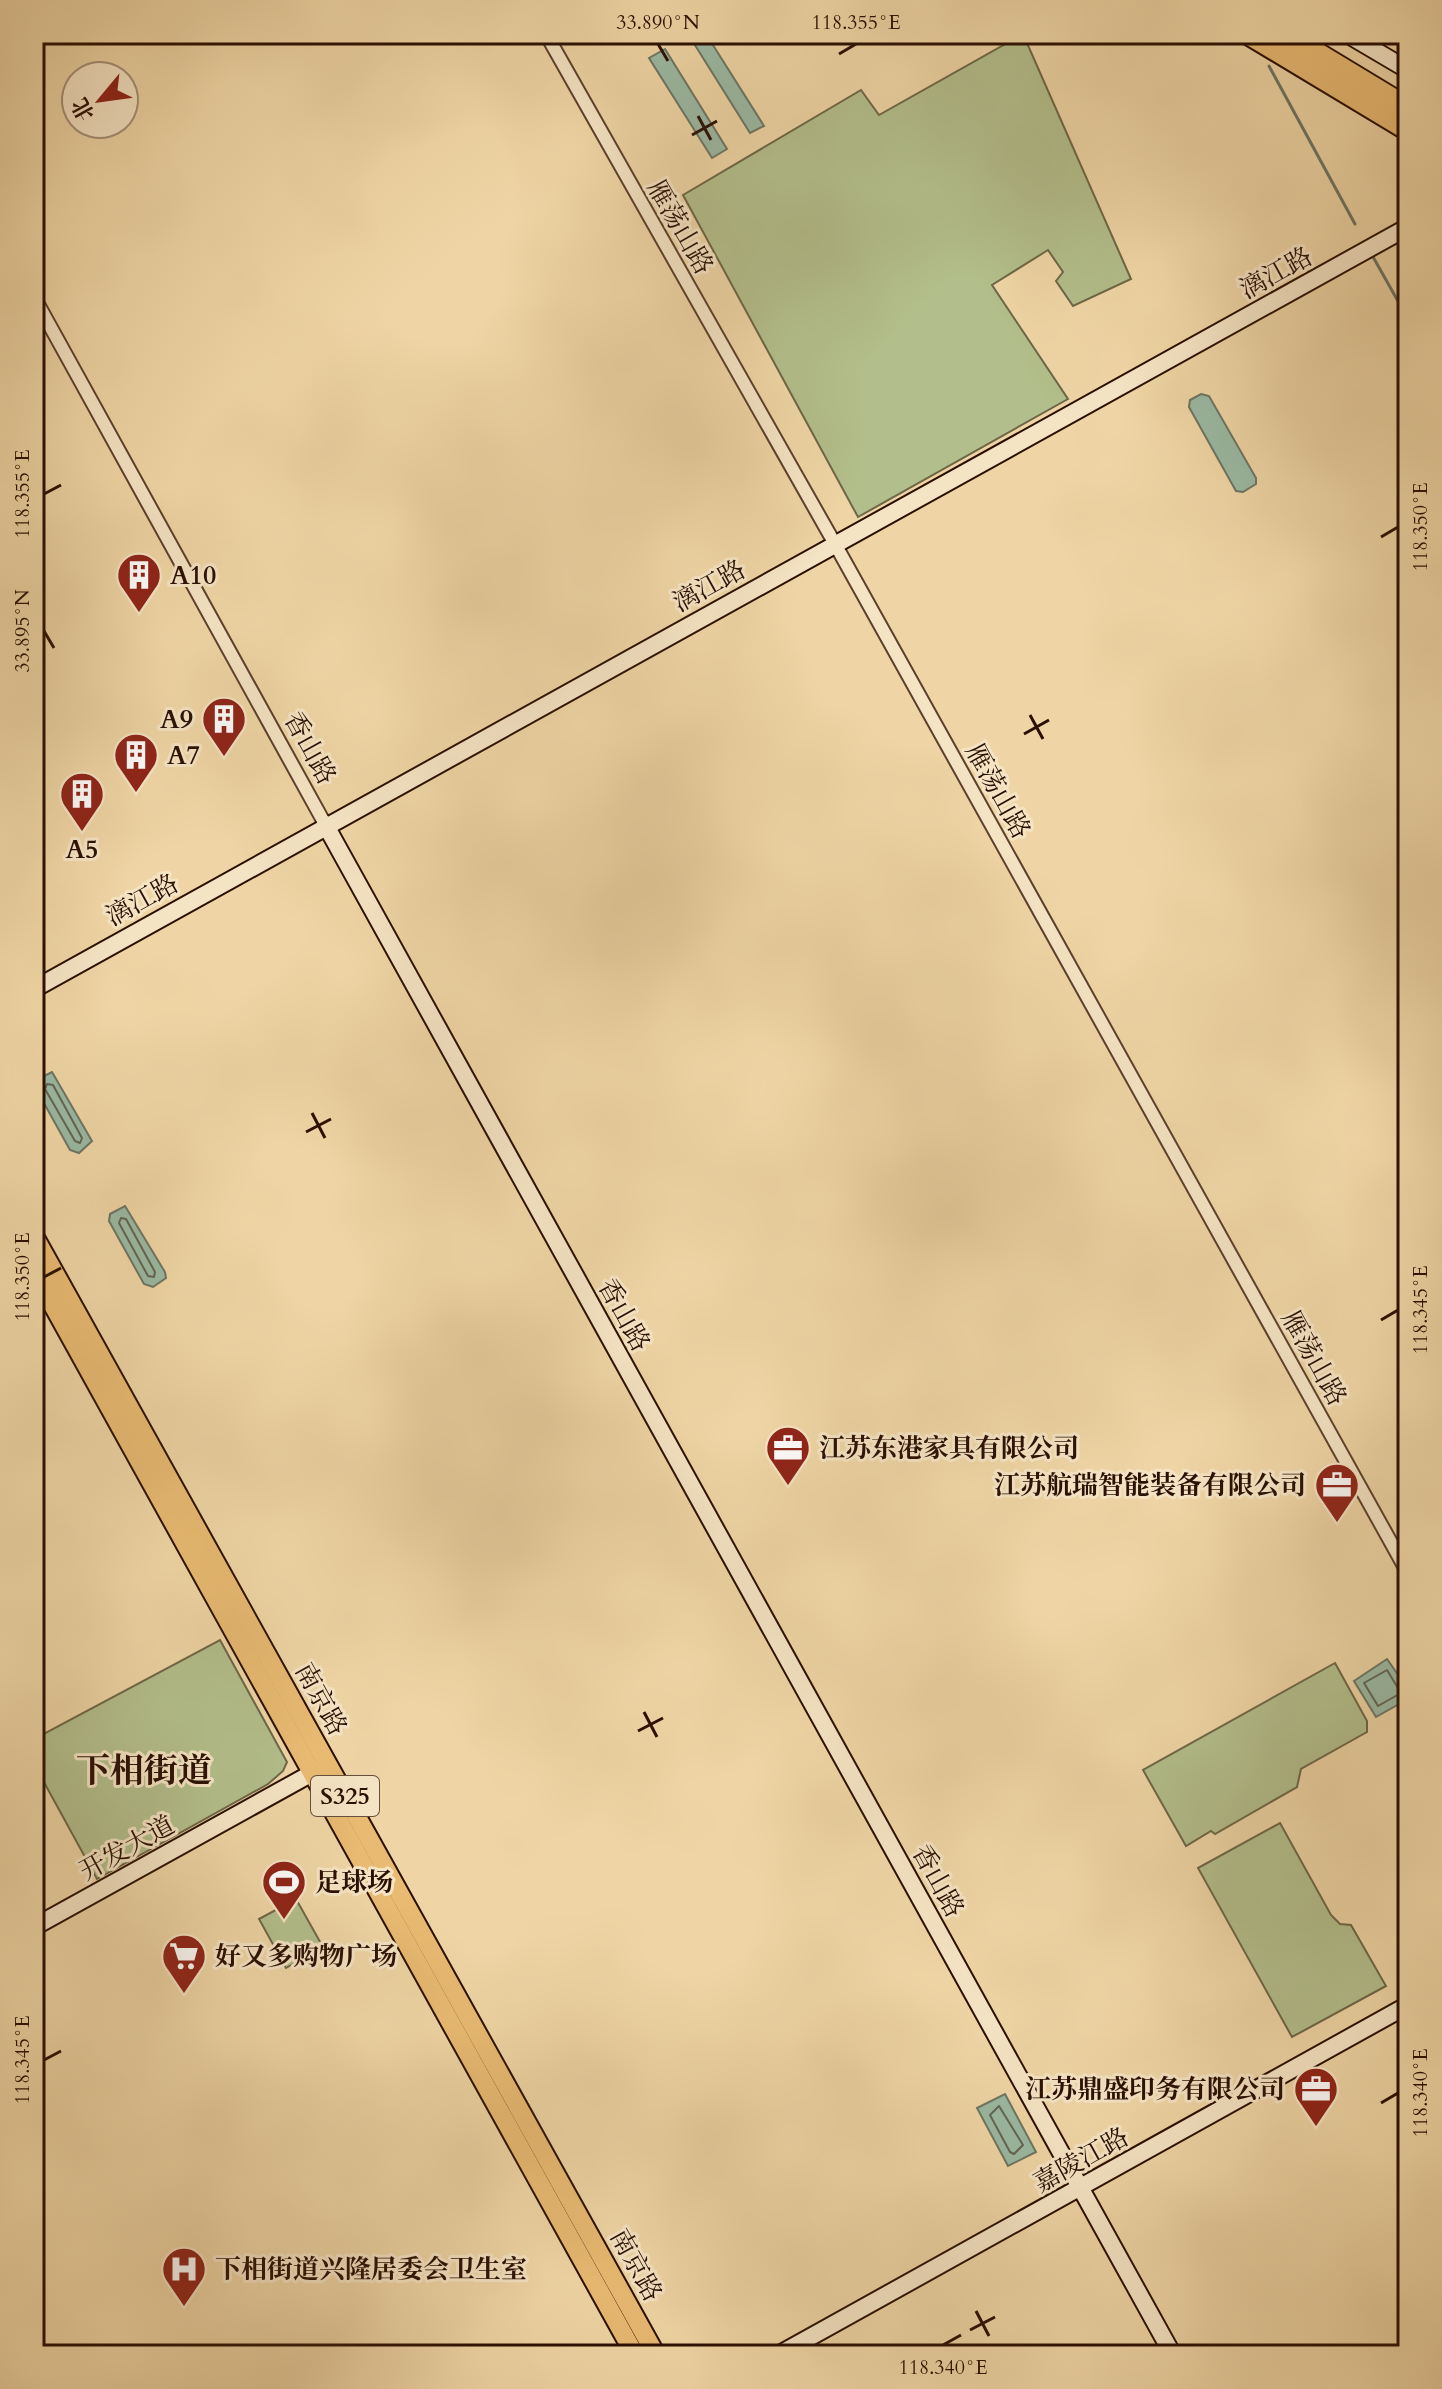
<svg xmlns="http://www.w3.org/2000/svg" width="1442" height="2389" font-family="Cardo,'Noto Serif SC',serif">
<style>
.green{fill:#b2be8b;stroke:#6e6647;stroke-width:2}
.water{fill:#9ab9a3;stroke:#6d7563;stroke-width:2}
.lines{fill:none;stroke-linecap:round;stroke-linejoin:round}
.shore{stroke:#626453;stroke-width:2}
.stream{stroke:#6d7563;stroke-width:3}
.street-casing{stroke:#5b402c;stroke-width:16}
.secondary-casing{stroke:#2a0f03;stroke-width:20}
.primary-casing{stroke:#2a0f03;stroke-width:22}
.highway-casing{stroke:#2a0f03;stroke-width:26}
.street{stroke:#f5e4c4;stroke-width:12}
.secondary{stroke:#f5e4c4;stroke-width:16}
.primary{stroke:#e8ba72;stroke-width:18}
.highway{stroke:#e8ba72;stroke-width:22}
.ticks{fill:none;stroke:#2a0f03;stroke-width:3}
.labels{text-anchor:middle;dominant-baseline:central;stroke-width:6;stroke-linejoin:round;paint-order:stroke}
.shield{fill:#f5e4c4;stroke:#674f3d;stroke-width:2}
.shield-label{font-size:24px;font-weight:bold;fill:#2a0f03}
.street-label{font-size:26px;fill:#2a0f03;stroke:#f5e4c4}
.poi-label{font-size:26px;font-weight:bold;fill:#2a0f03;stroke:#f5e4c4;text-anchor:start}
.district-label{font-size:34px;font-weight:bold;fill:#2a0f03;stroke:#f5e4c4}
.neatline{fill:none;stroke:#2a0f03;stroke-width:3}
.ticks-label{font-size:20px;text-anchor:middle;fill:#2a0f03}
</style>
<rect width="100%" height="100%" fill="#efd5a5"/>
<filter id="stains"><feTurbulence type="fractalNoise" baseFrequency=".0025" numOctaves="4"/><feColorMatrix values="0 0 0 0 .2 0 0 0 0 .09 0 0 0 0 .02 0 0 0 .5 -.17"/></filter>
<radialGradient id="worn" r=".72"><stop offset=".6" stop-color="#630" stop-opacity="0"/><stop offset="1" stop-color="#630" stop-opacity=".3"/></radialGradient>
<g class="green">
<path d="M1023 34 1131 279 1073 306 1056 281 1063 272 1048 250 992 285 1068 399 858 517 683 195 861 90 879 115Z"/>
<path d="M220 1640 287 1762 283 1771 268 1784 97 1879 34 1764V1739Z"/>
<path d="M1335 1663 1367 1721V1732L1301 1769 1297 1787 1215 1834 1211 1831 1186 1846 1143 1770Z"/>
<path d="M1280 1823 1331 1915 1340 1924 1351 1925 1386 1986 1292 2037 1198 1868Z"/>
<path d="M296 1899 323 1947 286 1968 259 1919Z"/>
</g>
<g class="water">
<path d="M706 34 764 126 750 133 688 34Z"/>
<path d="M665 49 727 149 712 158 649 58Z"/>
<path d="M1201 394 1209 396 1256 478V484L1243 492 1236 491 1189 407 1190 400Z"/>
<path d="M52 1072 92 1141 79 1153 70 1150 35 1087 36 1080Z"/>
<path d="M125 1206 165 1272 166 1278 153 1287 144 1284 109 1221 110 1214Z"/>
<path d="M1387 1659 1408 1689V1699L1376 1717 1354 1681Z"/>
<path d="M1005 2094 1036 2152 1008 2166 977 2108Z"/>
</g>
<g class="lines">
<g class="shore">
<path d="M47 1084 53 1085 82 1138 80 1143 75 1141 45 1089Z"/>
<path d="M121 1218 126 1219 155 1272 154 1277 148 1276 119 1223Z"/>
<path d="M1387 1670 1401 1693 1378 1706 1364 1683Z"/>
<path d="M999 2106 1023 2145 1014 2154 1010 2152 990 2115Z"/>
</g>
<g class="stream">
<path d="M1269 66 1355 224"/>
<path d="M1372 255 1408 319"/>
</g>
<g class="street-casing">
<g id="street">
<path d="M546 34 835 544 1408 1573"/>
<path d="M34 297 325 824"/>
</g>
</g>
<g class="secondary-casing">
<g id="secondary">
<path d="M1347 34 1408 70"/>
<path d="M325 824 1173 2355"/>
<path d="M34 989 1408 227"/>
<path d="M34 1927 323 1767"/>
<path d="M778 2355 1408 2005"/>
</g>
</g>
<g class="primary-casing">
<g id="primary">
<path d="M34 1236 656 2355"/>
<path d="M34 1271 635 2355"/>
</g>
</g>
<g class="highway-casing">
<g id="highway">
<path d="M1250 34 1408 129"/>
<path d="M1284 34 1408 109"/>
</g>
</g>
<use href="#street" class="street"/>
<use href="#secondary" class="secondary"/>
<use href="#primary" class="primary"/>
<use href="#highway" class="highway"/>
</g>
<path class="ticks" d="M658 44 668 61M839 54 856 44M698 116 711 140M692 135 717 121M44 494 61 485M1381 537 1398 527M44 631 54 648M1030 715 1043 739M1024 734 1049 720M312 1113 325 1138M306 1132 331 1119M44 1277 61 1268M1381 1320 1398 1310M644 1712 657 1737M638 1731 663 1718M44 2060 61 2051M1381 2103 1398 2093M976 2311 989 2336M970 2330 995 2317M943 2345 961 2335"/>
<defs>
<g id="building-pin" transform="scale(2.3)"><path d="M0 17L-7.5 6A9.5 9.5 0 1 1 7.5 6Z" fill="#8f2418" stroke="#f5e4c4"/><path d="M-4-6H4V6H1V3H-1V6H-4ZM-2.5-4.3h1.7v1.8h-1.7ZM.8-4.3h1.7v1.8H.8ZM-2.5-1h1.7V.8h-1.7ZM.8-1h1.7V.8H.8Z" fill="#fff"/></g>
<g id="office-pin" transform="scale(2.3)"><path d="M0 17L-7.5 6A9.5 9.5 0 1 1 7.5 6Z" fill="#8f2418" stroke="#f5e4c4"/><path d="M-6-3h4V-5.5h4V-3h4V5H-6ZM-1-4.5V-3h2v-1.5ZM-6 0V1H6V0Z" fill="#fff"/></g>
<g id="stadium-pin" transform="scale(2.3)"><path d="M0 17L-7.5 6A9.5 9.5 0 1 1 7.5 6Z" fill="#8f2418" stroke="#f5e4c4"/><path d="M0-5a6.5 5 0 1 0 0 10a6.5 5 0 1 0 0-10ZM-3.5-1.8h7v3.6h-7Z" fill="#fff"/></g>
<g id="supermarket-pin" transform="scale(2.3)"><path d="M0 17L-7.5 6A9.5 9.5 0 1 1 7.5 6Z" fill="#8f2418" stroke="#f5e4c4"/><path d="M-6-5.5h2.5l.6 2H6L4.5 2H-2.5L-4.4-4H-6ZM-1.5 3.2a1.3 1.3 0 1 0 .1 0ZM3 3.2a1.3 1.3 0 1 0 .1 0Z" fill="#fff"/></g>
<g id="hospital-pin" transform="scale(2.3)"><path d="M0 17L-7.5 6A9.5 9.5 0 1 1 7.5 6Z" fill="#8f2418" stroke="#f5e4c4"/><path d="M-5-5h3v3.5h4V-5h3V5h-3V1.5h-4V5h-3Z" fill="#fff"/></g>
</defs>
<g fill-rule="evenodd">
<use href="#building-pin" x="139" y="575"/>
<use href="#building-pin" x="224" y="719"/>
<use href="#building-pin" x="136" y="755"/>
<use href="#building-pin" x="82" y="794"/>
<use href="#office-pin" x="788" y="1448"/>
<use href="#office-pin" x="1337" y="1485"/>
<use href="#stadium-pin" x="284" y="1882"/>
<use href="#supermarket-pin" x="184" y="1956"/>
<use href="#office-pin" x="1316" y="2089"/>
<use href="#hospital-pin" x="184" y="2269"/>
</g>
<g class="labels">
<rect class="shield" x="311" y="1776" width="68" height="40" rx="6"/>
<g class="shield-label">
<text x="345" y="1796">S325</text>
</g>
<g class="street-label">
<text transform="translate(680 227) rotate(60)">雁荡山路</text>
<text transform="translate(1276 273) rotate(-29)">漓江路</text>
<text transform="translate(709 586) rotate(-29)">漓江路</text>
<text transform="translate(310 748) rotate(61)">香山路</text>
<text transform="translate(998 791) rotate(61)">雁荡山路</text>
<text transform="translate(142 900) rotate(-29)">漓江路</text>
<text transform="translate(624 1315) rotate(61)">香山路</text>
<text transform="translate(1314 1358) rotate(61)">雁荡山路</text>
<text transform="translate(321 1699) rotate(61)">南京路</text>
<text transform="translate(127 1848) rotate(-29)">开发大道</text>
<text transform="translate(938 1881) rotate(61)">香山路</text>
<text transform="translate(1081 2160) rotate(-29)">嘉陵江路</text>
<text transform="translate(636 2265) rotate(61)">南京路</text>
</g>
<g class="poi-label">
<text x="170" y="575">A10</text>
<text x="193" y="719" text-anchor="end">A9</text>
<text x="167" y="755">A7</text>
<text x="82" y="849" text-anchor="middle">A5</text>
<text x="819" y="1448">江苏东港家具有限公司</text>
<text x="1306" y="1485" text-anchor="end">江苏航瑞智能装备有限公司</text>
<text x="315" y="1882">足球场</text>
<text x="215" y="1956">好又多购物广场</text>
<text x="1285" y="2089" text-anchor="end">江苏鼎盛印务有限公司</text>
<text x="215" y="2269">下相街道兴隆居委会卫生室</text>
</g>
<g class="district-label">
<text x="144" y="1771">下相街道</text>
</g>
</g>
<rect width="1442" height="2389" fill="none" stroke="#efd5a5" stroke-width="88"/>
<g transform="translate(100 100) rotate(241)"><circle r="38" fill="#f5e4c4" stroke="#a48f77" stroke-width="2"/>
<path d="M0-6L14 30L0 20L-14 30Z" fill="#8f2418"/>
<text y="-12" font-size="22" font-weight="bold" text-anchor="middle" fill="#2a0f03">北</text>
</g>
<rect x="44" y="44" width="1354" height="2301" class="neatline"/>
<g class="ticks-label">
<text x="658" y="29">33.890°N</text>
<text x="856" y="29">118.355°E</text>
<text transform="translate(22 494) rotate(-90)" y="7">118.355°E</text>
<text transform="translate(1420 527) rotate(-90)" y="7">118.350°E</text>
<text transform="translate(22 631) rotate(-90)" y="7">33.895°N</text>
<text transform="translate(22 1277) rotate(-90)" y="7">118.350°E</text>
<text transform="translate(1420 1310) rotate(-90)" y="7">118.345°E</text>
<text transform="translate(22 2060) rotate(-90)" y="7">118.345°E</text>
<text transform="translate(1420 2093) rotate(-90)" y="7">118.340°E</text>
<text x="943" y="2374">118.340°E</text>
</g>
<rect width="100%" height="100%" filter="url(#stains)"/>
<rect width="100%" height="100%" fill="url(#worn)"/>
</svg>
